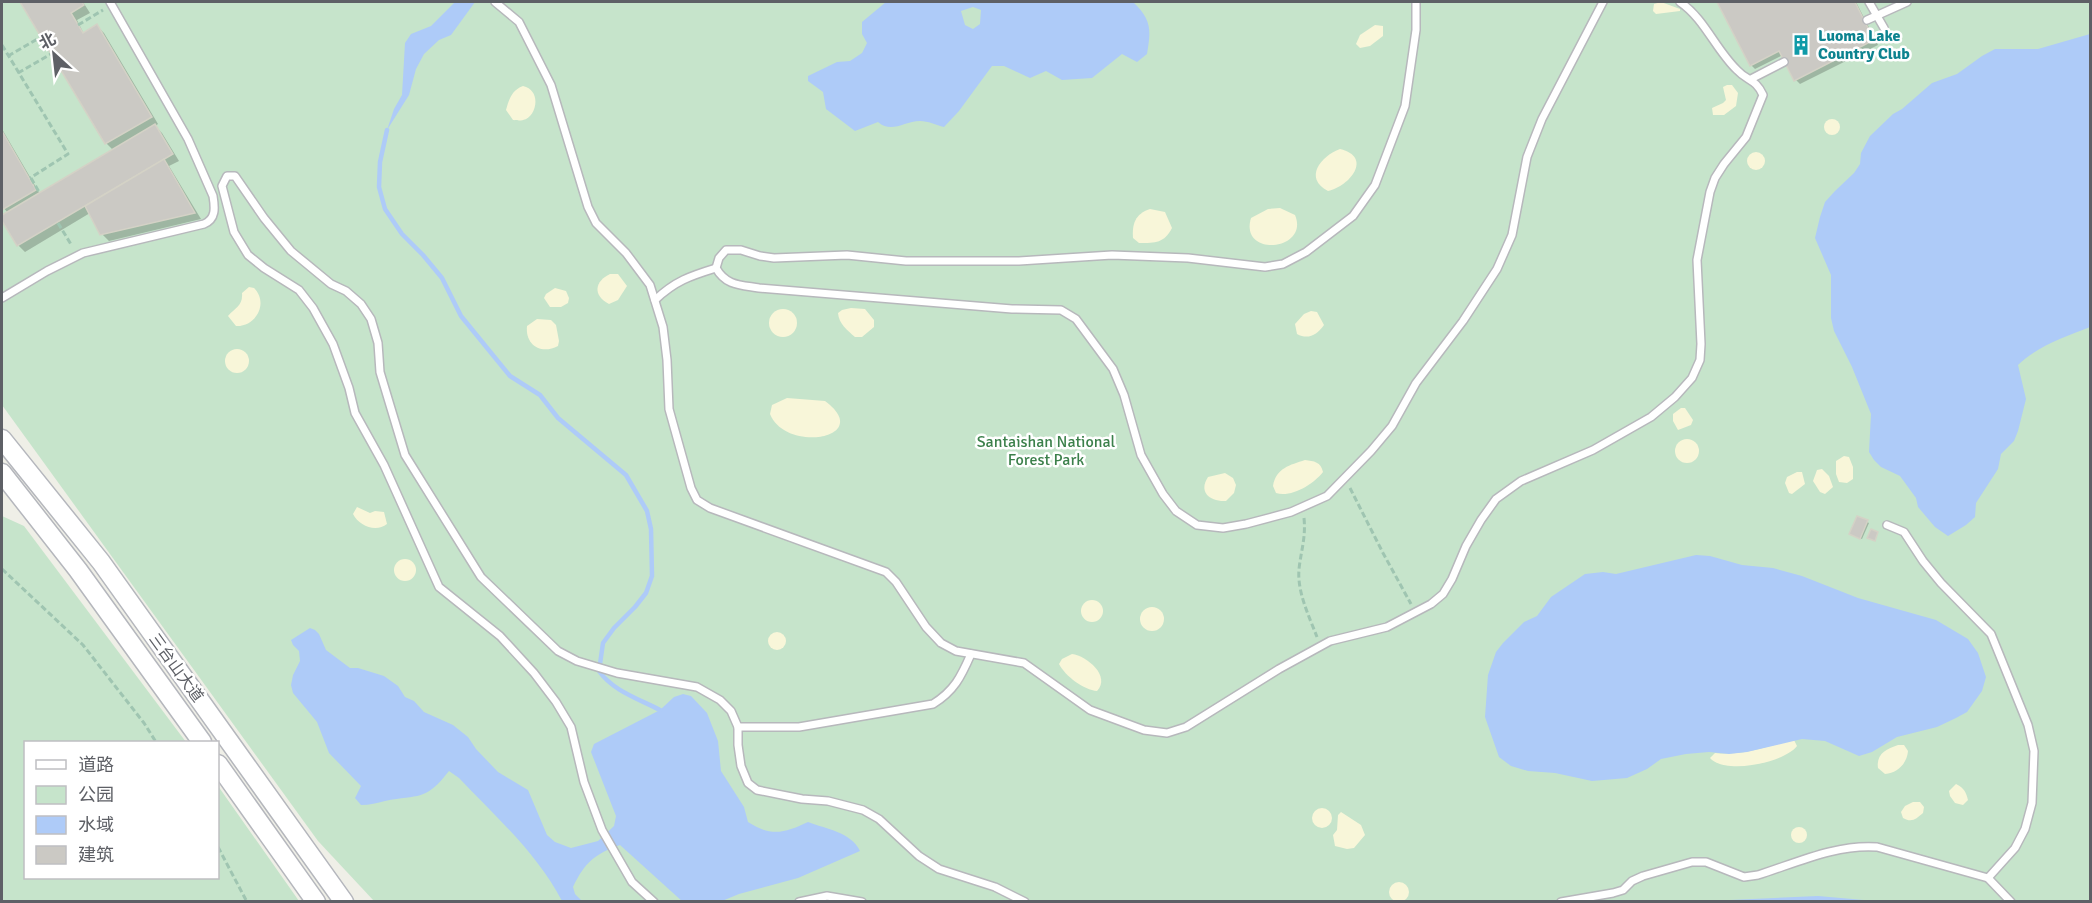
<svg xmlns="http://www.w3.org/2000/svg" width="2092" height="903" font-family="Signika,'Noto Sans SC',sans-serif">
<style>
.green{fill:#c6e4cb}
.sand{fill:#f8f6d9}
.water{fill:#aecbf8;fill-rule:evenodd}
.shadow{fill:#0003}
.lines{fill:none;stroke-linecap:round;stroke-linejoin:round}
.stream{stroke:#aecbf8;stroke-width:4.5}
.building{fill:#cbc9c4;stroke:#d4d2c6;stroke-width:1.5}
.service-casing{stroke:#b7b8bc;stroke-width:10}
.secondary-casing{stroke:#b5b7bd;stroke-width:21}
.path{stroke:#9fc5b1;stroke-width:3;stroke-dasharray:6 3;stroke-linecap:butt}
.service{stroke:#fff;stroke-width:7}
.secondary{stroke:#fff;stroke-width:18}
.labels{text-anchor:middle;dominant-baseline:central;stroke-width:5;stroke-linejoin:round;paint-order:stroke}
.culture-label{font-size:16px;font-weight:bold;fill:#0d838f;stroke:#fff;text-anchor:start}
.park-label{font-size:16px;fill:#3c804b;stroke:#fff}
.street-label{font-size:16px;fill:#5e6066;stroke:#fff}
</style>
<rect width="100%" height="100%" fill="#efefe7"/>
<g class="green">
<path d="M2 2H2090V901H374L318 841 2 405Z"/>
<path d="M2 516 24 526 186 742H26V878H218V786L299 901H2Z"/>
</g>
<g class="sand">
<path d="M1661 2 1680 9V11L1656 14 1653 11 1654 4Z"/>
<path d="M1375 25 1383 26V36L1370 46 1360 48 1356 44 1360 35Z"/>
<path d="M1727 85H1732L1738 93 1736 106 1724 115H1713L1712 108 1723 103 1726 100 1723 87Z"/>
<path d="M523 86C542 90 537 117 523 120 522 121 514 120 513 120L506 110C509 99 512 90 523 86Z"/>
<circle cx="1832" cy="127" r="8"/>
<path d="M1340 149C1373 157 1350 186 1328 191 1303 178 1321 156 1340 149Z"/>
<circle cx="1756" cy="161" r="9"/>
<path d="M1280 208 1295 215C1310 251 1239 258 1251 218L1268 209Z"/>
<path d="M1150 209 1165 212 1172 228C1164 243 1156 243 1139 243L1133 238C1132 224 1135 214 1150 209Z"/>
<path d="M610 274H618L627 286 618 300 609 304C592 295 595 281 610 274Z"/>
<path d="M249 287 254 288C269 303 256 327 236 326L228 316C236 307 243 306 242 293Z"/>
<path d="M555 288 566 291 569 298 568 303 561 307H550L544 298 546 294Z"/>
<path d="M851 308 865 309 874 320V327L862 337H855C847 330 839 324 838 313L842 310Z"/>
<circle cx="783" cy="323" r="14"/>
<path d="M1311 311 1317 312 1324 325C1317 335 1308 340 1297 334L1295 324 1304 314Z"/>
<path d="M537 319 551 320 556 325 559 341 558 346C541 355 525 345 527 326Z"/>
<circle cx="237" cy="361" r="12"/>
<path d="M787 398 825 401C875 438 786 454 770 414L772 405Z"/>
<path d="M1681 408H1685L1693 420 1691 425 1678 430 1673 421V414Z"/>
<circle cx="1687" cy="451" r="12"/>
<path d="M1844 456 1849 457 1853 467V479L1847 483 1839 482 1836 474V461Z"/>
<path d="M1305 460C1314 461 1321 462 1323 472 1314 484 1291 498 1276 493L1273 486C1276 468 1290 465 1305 460Z"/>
<path d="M1822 469 1829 476 1833 487 1825 494 1820 492 1813 481 1817 470Z"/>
<path d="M1797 472H1802L1805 484 1792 494 1789 493 1785 483 1787 477Z"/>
<path d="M1225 473 1233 478 1236 485 1234 493 1226 501C1210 502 1198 492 1208 477Z"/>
<path d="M357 507 370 513 375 511 384 512 387 524C376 533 359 526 353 514Z"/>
<circle cx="405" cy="570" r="11"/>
<circle cx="1092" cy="611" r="11"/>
<circle cx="1152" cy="619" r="12"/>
<circle cx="777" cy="641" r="9"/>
<path d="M1072 654C1087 656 1111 676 1097 691 1084 690 1065 676 1059 664L1062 659Z"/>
<path d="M1794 740 1797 746C1784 763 1725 775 1710 758L1715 753C1744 756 1767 746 1794 740Z"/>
<path d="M1898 745H1904L1908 751C1907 763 1898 773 1885 774L1878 768C1876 754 1886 749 1898 745Z"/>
<path d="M1956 784C1964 788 1966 792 1968 800L1963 805 1955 803 1950 796 1949 791Z"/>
<path d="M1913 802H1920L1924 807 1923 813C1916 819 1912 823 1903 818L1901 812 1905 806Z"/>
<circle cx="1322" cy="818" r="10"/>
<path d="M1341 812 1361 825 1365 835 1354 848 1347 849 1335 846 1333 835 1337 830 1338 815Z"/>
<circle cx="1799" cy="835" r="8"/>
<circle cx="1399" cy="892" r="10"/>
</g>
<g class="water">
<path d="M455 2H475L451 35 439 40 424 54 416 69 409 95 387 130 394 109 402 95 405 43 411 34 431 26Z"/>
<path d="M886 2H1133C1152 20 1151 30 1147 54L1137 62 1122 54 1092 78 1062 80 1046 71 1030 78 1004 66H992L959 111 944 127C936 125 928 121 920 121 904 121 892 134 878 122L855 131 826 109 823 92 808 81V76L837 62 850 61 862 53 867 43 862 34V22ZM973 7 981 10 980 24 973 29 965 25 961 11Z"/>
<path d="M2090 34V327C2065 337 2039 345 2018 365L2026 399 2018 431 2014 441 2001 454 1998 469 1976 503 1975 517 1966 525 1948 536 1935 527 1918 507 1916 498 1900 476 1881 467 1874 460 1869 452 1871 414 1852 367 1834 331 1831 318V275L1815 238 1820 217 1825 202 1835 191 1854 173 1860 164 1861 153 1870 136 1893 114 1902 109 1932 83 1957 74 1982 56 1995 49H2038Z"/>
<path d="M1696 555 1710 556 1742 565 1773 568 1802 576 1858 598 1936 620 1968 639 1978 653 1986 677 1982 691 1967 712 1956 718 1937 727 1897 737 1872 752 1859 756 1825 741 1802 739 1747 752 1729 754 1709 752 1686 754 1661 759 1647 769 1627 778 1592 781 1555 773 1528 771 1511 766 1499 757 1485 717 1488 675 1496 652 1503 643 1524 622 1537 616 1551 597 1585 574 1603 572 1616 574Z"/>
<path d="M310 628 315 630 319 634 326 650 350 668H358L384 676 398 686 405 697 414 701 424 712 453 725 468 737 476 749 498 772 528 790 547 835 555 842 571 848 598 841 614 826 616 816 591 752 594 744 660 710 674 697 683 694 691 696 707 713 718 741 721 771 744 807 748 822C771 837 785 833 808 822 826 829 851 832 860 851L798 878 739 894 722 901 683 902 620 845C595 854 585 862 573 887L575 894 582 901H562C537 853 496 817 459 778L449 771C425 802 419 794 385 801 377 803 370 805 361 805L355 798 361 786 329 753 317 722 293 693 291 685 293 675 300 661 299 651 293 645 291 640Z"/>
<path d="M1818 896 1875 901H1725L1730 900Z"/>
</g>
<g class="shadow">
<path d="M22 2H83L90 13 77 20 84 34 97 26 104 33 158 124 155 126 162 133 179 161 169 166 201 219 109 241 102 234 90 213 25 252 18 245 2 218 8 213 2 206V129L40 194 114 151 106 143Z"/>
<path d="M1719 2H1856L1878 45 1800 84 1796 80 1783 55 1755 69 1751 65Z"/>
<path d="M1867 522 1869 523 1862 539 1853 535Z"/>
</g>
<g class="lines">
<path class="stream" d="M387 130 380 162 379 187 385 209 402 234 423 255 442 278 461 316 510 376 540 395 558 418 626 475 647 511 651 529 652 576 646 593 635 607 614 628 603 643 599 671C613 691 639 699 660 710"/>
</g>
<g class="building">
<path d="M20 2H82L84 5 71 13 83 33 97 24 152 117 105 144Z"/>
<path d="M1717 2H1855L1874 40 1794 81 1779 51 1750 66Z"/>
<path d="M155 124 173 154 17 246 2 221V215Z"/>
<path d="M2 131 36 190 2 210Z"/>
<path d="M164 159 195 213 100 235 85 206Z"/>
<path d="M1857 516 1868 520 1860 539 1849 534Z"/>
<path d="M1871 529 1878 532 1875 541 1867 538Z"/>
</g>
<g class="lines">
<g class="service-casing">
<g id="service">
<path d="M495 2 519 22 551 85 588 207 596 223 626 253 650 285 663 327 667 360 669 409 691 488 697 500 710 508 886 572 896 582 926 627 941 643 956 651 1024 663 1090 710 1144 730 1167 733 1186 727 1279 669 1330 641 1387 627 1431 604 1443 594 1452 579 1466 546 1481 520 1496 499 1521 481 1593 450 1651 417 1675 397 1692 378 1700 360 1701 344 1697 260 1710 192 1715 178 1724 164 1746 137 1763 95C1756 79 1747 81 1737 70 1716 50 1704 18 1680 2"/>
<path d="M1416 2V30L1405 106 1375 185 1353 216 1306 252 1283 264 1265 267 1188 258 1112 255 1019 261H906L847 255 774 258 760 256 741 250H726L719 258 716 268C726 286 741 285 759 288L1012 309 1061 310 1076 319 1113 369 1124 395 1141 455 1163 494 1176 511 1197 525 1223 528 1246 524 1291 512 1327 496 1371 451 1392 426 1416 383 1463 321 1497 269 1512 235 1527 157 1542 119 1603 2"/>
<path d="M1869 2 1884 28"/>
<path d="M1867 20 1907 2"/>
<path d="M1751 79 1784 62"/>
<path d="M2 298 47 271 83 253 204 224C216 219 215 208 213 196L188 139 110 2"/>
<path d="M655 300C675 281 690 276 716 268"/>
<path d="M1887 525 1904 532 1923 561 1941 583 1991 634 2028 725 2034 751 2032 803 2025 829 2015 848 1988 878"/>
<path d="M738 727H799L933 704C954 691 961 677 971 654"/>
<path d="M654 902 632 882 602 830 584 782 571 727 556 702 534 673 500 636 439 587 384 465 355 413 349 388 333 344 313 308 299 290 264 268 248 255 234 232 222 186 227 176H235L264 218 291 251 331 284 346 291 361 304 371 319 378 343 380 372 405 455 481 577 558 651 577 661 617 673 697 687 720 700 731 711 738 727V745L741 766 748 783 757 790 802 799 828 801 863 810 879 819 919 856 939 869 995 887 1025 902"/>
<path d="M799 902 827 896 862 902"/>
<path d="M1561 902 1613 893 1623 890 1632 881 1643 876 1692 862H1706L1744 877 1758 875C1796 863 1836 844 1877 847L1988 878 2011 902"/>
</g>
</g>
<g class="secondary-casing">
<g id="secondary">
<path d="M2 439 101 562 344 902"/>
<path d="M2 473 78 570 202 742"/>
<path d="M218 764 316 902"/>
</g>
</g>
<g class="path">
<path d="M78 25 103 10"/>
<path d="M2 45 68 154 30 178"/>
<path d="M8 56 41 37"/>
<path d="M18 73 51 54"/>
<path d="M31 178 39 192"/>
<path d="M58 223 72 246"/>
<path d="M1350 488 1383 553 1411 604"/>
<path d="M1304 518C1306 537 1301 551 1299 569 1297 592 1309 616 1317 637"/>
<path d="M2 569 83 645 144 723 156 742"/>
<path d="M218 847 247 902"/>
</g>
<use href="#service" class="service"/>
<use href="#secondary" class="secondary"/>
</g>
<defs>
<g id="building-bare" transform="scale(1.62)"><path d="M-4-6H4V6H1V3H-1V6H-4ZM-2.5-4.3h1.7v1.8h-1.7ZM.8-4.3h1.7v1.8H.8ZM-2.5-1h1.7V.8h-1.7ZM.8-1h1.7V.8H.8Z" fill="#0f9aa8" stroke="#fff" stroke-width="2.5" paint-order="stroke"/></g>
</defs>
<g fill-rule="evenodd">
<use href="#building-bare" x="1801" y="45"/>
</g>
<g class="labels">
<g class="culture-label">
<text x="1818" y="36">Luoma Lake<tspan x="1818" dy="18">Country Club</tspan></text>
</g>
<g class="park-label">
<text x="1046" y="442">Santaishan National<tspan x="1046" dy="18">Forest Park</tspan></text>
</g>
<g class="street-label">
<text transform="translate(176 668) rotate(54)">三台山大道</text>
</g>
</g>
<rect width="2092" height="903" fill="none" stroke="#5e6066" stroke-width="6"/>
<rect x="24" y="741" width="195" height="138" fill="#ffffff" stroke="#bfbfc2" stroke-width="1.5"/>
<rect x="36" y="760" width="30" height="9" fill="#ffffff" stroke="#bfbfc2" stroke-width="1.5"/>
<text x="78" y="771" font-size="18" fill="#5e6066">道路</text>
<rect x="36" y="786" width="30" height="18" fill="#c6e4cb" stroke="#bfbfc2" stroke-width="1.5"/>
<text x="78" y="801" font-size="18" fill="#5e6066">公园</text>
<rect x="36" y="816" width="30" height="18" fill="#aecbf8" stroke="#bfbfc2" stroke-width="1.5"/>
<text x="78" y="831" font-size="18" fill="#5e6066">水域</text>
<rect x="36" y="846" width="30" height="18" fill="#cbc9c4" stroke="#bfbfc2" stroke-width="1.5"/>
<text x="78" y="861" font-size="18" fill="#5e6066">建筑</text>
<g transform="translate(54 54) rotate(333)" stroke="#ffffff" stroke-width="4.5" paint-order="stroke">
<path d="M0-4.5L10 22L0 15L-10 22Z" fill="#5e6066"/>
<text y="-9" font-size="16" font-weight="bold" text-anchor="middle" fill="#5e6066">北</text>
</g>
</svg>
